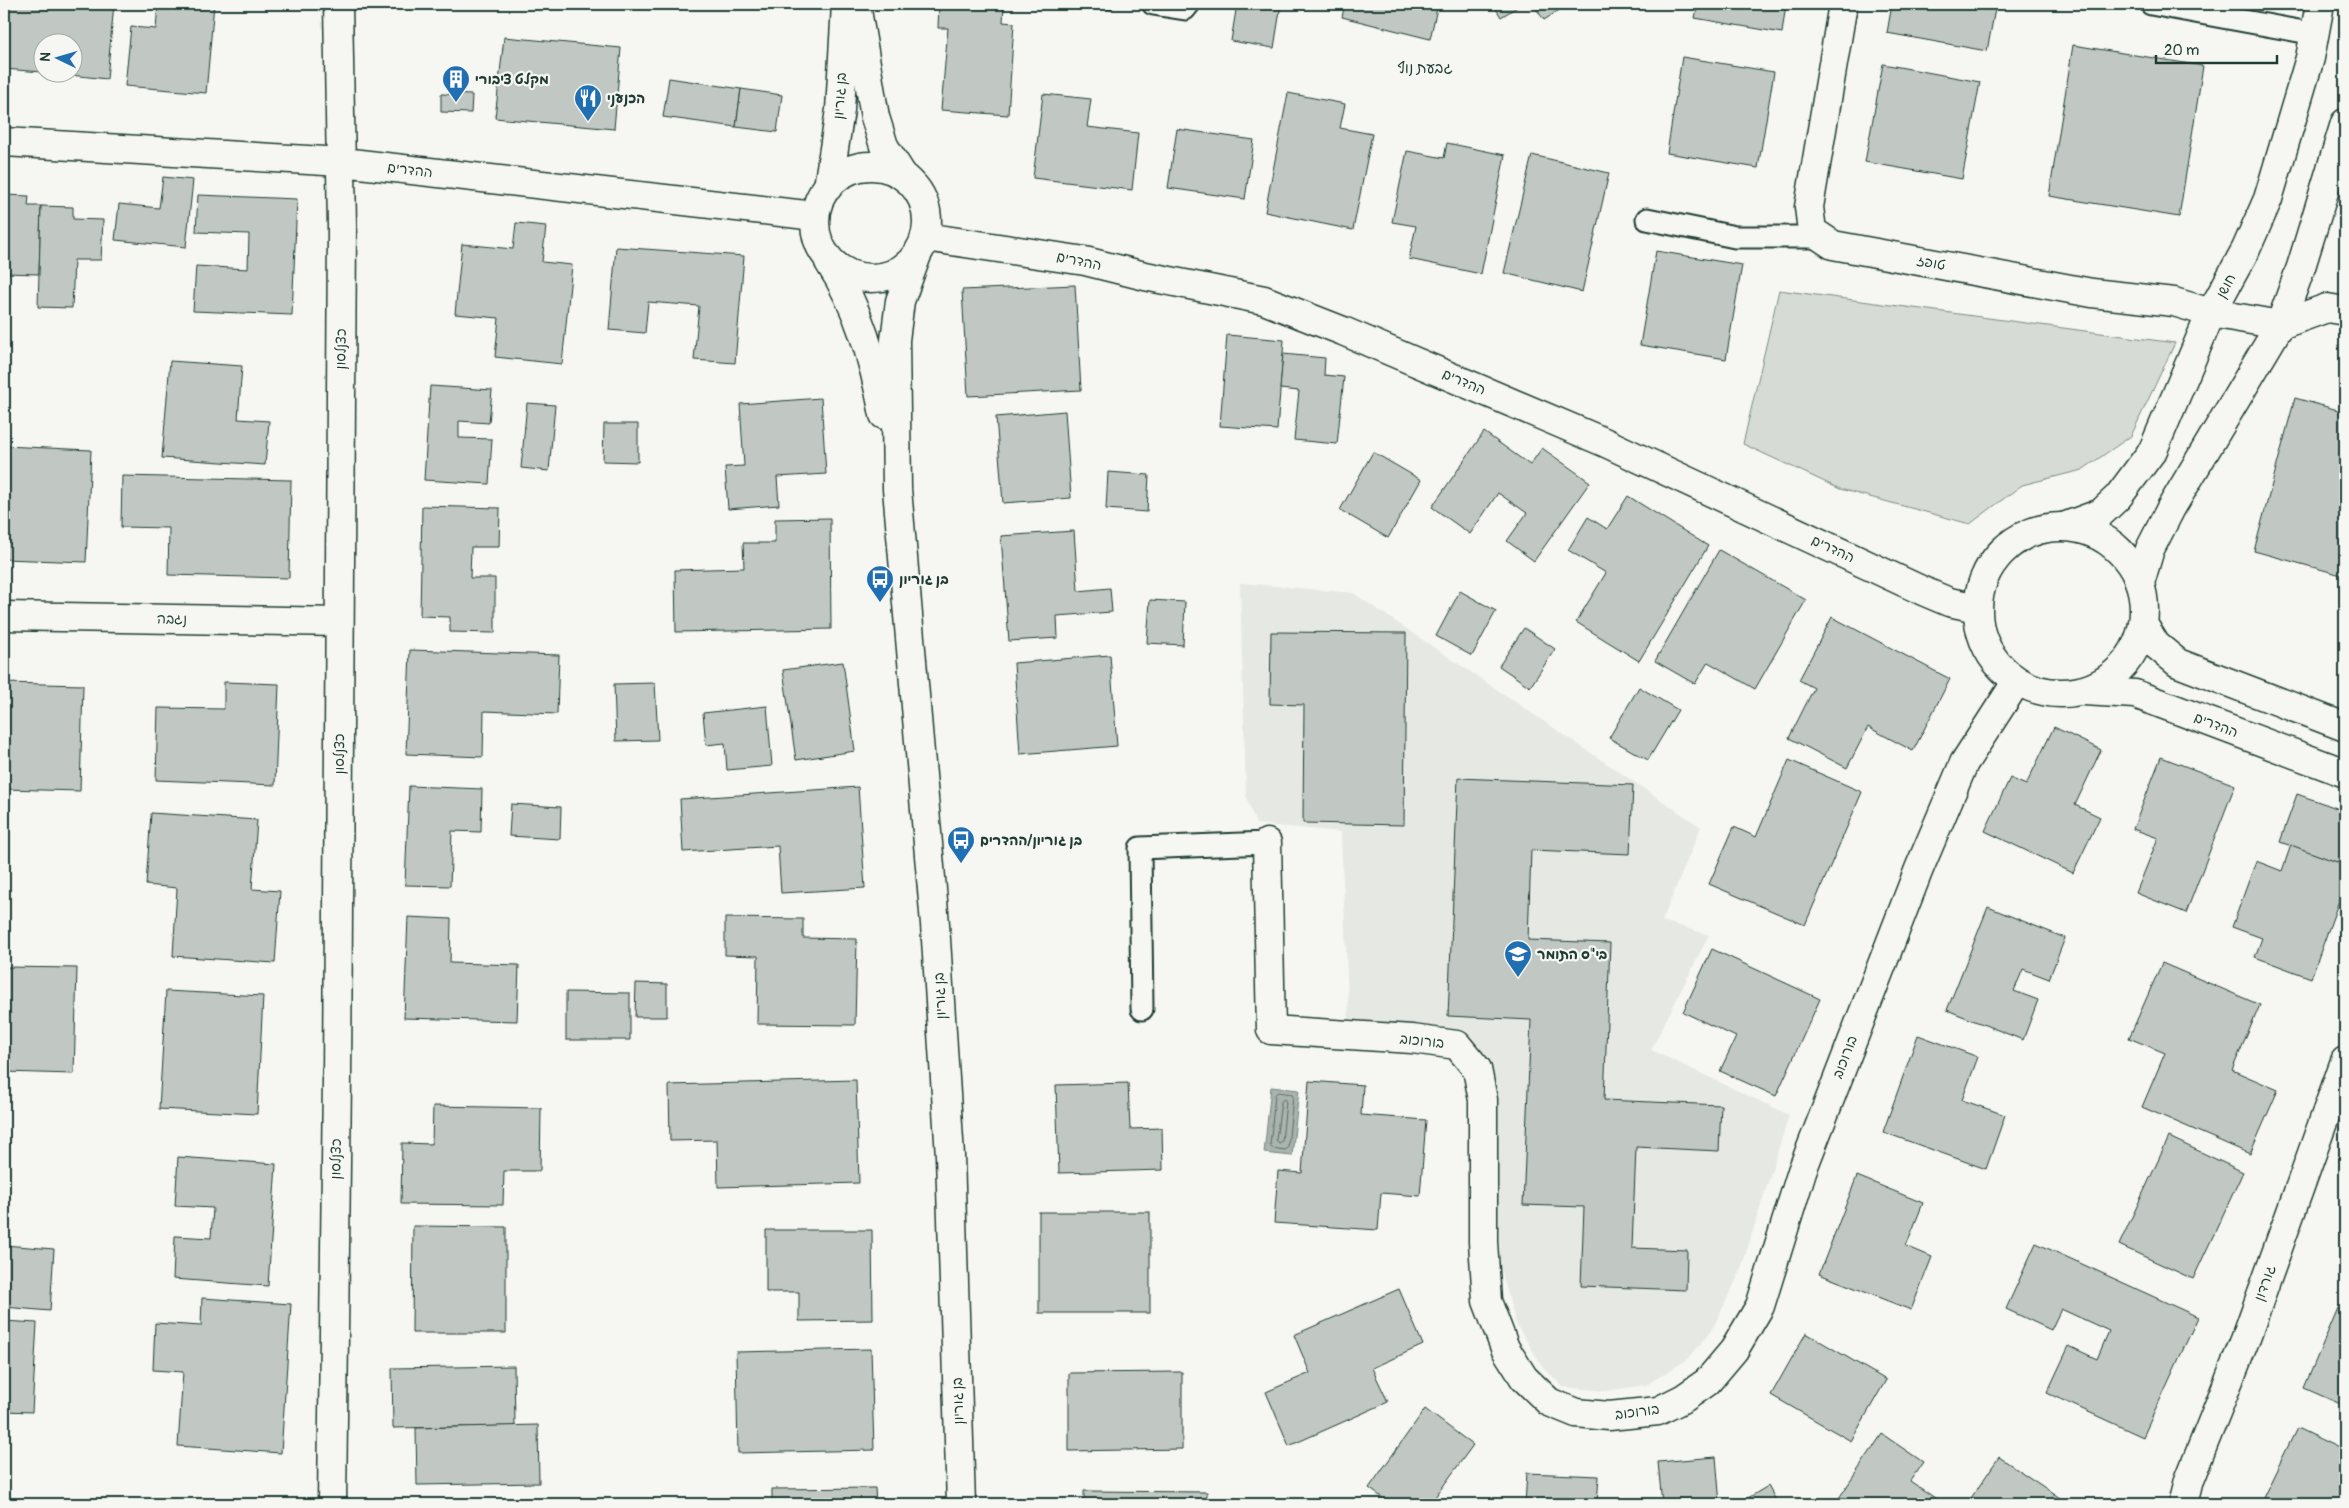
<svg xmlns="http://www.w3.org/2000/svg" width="2349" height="1508" font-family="Pangolin,'Playpen Sans Hebrew',sans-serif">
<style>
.built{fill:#e6e8e4}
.green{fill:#d6dbd6;stroke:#7a8c85}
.water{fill:#aab3ae;stroke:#72847d}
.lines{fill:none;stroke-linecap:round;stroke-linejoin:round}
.shore{stroke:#576c65;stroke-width:1}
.building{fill:#c1c8c3;stroke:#1f3d34}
.lane-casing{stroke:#1f3d34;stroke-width:25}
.street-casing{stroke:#1f3d34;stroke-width:31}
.secondary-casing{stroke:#1f3d34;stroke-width:31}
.lane{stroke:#f6f6f2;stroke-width:21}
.street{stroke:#f6f6f2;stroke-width:28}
.secondary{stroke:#f6f6f2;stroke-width:28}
.labels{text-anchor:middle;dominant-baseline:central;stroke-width:4.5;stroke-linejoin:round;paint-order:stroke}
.poi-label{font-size:14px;font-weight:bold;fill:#1f3d34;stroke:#f6f6f2;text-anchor:start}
.street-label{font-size:14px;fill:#1f3d34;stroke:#f6f6f2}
.neighbourhood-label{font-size:15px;fill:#1f3d34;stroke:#f6f6f2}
</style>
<rect width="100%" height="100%" fill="#f6f6f2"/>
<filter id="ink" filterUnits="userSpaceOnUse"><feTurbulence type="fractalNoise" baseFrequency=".02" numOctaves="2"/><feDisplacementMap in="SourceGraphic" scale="10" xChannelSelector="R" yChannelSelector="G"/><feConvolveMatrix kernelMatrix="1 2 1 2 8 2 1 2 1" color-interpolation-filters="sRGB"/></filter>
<g filter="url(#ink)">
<path class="built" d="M1240 583 1353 593 1701 827 1662 921 1709 935 1651 1050 1789 1115 1740 1272 1712 1330 1688 1359 1646 1385 1605 1391 1563 1387 1543 1367 1516 1324 1500 1265 1494 1086 1484 1060 1453 1030 1349 1021 1341 832 1256 824 1246 796Z"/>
<path class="green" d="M1779 290 2175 343 2131 436 2082 470 2022 485 1970 524 1840 489 1743 444Z"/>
<path class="water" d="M1271 1087 1299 1090 1292 1156 1264 1153Z"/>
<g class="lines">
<g class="shore">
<path d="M1278 1092 1291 1094 1293 1096 1288 1148 1285 1150 1272 1148 1270 1146 1275 1095Z"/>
<path d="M1284 1099 1286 1102 1282 1141 1279 1143 1276 1140 1281 1102Z"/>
</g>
</g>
<g class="building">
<path d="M4 4H114L107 79 43 72H72V42H42V72L4 69Z"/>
<path d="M158 4H214L206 93 125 86 131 27 156 29Z"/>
<path d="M939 4H1004L1003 22 1014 23 1008 115 941 110 948 28H938Z"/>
<path d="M1083 4H1113L1112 10Z"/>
<path d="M1237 4H1281L1274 48 1231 41Z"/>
<path d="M1345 4H1438L1430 39 1342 17Z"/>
<path d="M1493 4H1522L1501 17Z"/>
<path d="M1533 4H1558L1561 9 1544 20Z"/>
<path d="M1698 4H1786L1782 33 1695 18Z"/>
<path d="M1892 4H1996L1987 51 1887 33Z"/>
<path d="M504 37 621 48 614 129 495 118Z"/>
<path d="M2073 45 2203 66 2179 217 2049 196Z"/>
<path d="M1682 57 1774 72 1758 168 1667 153Z"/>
<path d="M1883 64 1980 82 1962 179 1865 162Z"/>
<path d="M669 78 741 89 736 127 663 117Z"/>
<path d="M741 89 782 95 777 132 736 127Z"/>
<path d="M1288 93 1345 104 1340 128 1372 134 1353 230 1265 212Z"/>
<path d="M441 94 472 95 471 113 441 112Z"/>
<path d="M1043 94 1091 99 1087 127 1138 133 1132 190 1033 178Z"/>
<path d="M1177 129 1254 140 1245 199 1168 188Z"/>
<path d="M1447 143 1505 155 1481 274 1409 259 1416 226 1392 222 1407 151 1444 158Z"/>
<path d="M1532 155 1609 173 1582 292 1504 273Z"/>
<path d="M163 177 193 180 186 247 115 240 119 204 159 208Z"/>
<path d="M4 195 29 196 28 206H41L39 274 4 273Z"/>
<path d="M198 195 297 199 292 315 193 311 196 266 248 269 249 234 196 232Z"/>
<path d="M41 206 73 207V219L103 220 101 260H74L72 308 38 307Z"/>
<path d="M516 223 546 226 542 262 572 265 562 364 495 357 499 318 455 314 462 244 513 249Z"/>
<path d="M616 247 744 256 735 363 694 360 699 306 648 302 645 333 609 330Z"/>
<path d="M1656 251 1742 265 1726 359 1640 345Z"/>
<path d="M1075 285 1081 390 968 396 962 290Z"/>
<path d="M1227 335 1284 340 1277 430 1220 426Z"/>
<path d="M1283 354 1325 358 1324 375 1344 377 1337 444 1294 440 1299 391 1280 389Z"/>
<path d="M170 361 242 366 238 419 269 421 265 465 162 458Z"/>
<path d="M430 386 492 390 489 423 459 421V438L492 439 489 484 424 480Z"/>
<path d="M821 398 826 474 777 477 779 505 728 509 725 467 744 466 740 404Z"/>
<path d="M2295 398 2345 412V576L2254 551Z"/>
<path d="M527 403 555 405 549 471 521 468Z"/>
<path d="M1065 411 1071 498 1003 503 996 417Z"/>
<path d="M604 424H638V462L603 461Z"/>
<path d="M1484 432 1530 465 1542 448 1590 482 1534 561 1507 541 1527 513 1498 493 1470 534 1432 507Z"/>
<path d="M4 446 91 450 86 562 4 559Z"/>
<path d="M1373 452 1421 480 1388 538 1340 510Z"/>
<path d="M1108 472 1149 475 1147 512 1106 509Z"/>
<path d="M122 476 291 480 289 578 168 575 169 528 121 527Z"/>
<path d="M1628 496 1708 546 1639 661 1576 622 1606 573 1568 550 1588 517 1607 529Z"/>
<path d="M422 506 500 508 499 547H471L470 578H495V633L450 632V617L420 616Z"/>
<path d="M830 518 831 629 676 632 675 570 744 568 743 543H775V519Z"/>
<path d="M1074 531 1078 591 1110 588 1112 612 1057 616 1058 638 1009 641 1001 536Z"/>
<path d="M1719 550 1806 600 1755 689 1708 662 1695 684 1655 661Z"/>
<path d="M1460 591 1496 611 1472 656 1436 636Z"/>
<path d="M1150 600 1185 602 1183 645 1147 643Z"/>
<path d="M1832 617 1950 679 1913 751 1868 727 1847 768 1789 738 1814 688 1799 680Z"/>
<path d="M1524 628 1555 649 1530 687 1499 666Z"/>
<path d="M1271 632 1406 633 1404 825 1303 823 1304 705 1270 704Z"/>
<path d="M410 650 559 655 557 714 484 711 483 757 406 754Z"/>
<path d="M1110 655 1117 746 1020 754 1014 663Z"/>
<path d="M843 662 855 751 796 760 783 670Z"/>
<path d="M224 682 279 684 275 785 156 780 158 708 224 709Z"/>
<path d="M4 683 83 685 80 791 4 789Z"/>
<path d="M655 683 658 740 616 741 614 684Z"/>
<path d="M1639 687 1678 710 1648 760 1609 738Z"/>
<path d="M767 706 772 766 727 770 725 743 706 745 703 713Z"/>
<path d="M2054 727 2101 750 2075 805 2100 817 2073 873 1985 831 2010 778 2026 785Z"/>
<path d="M2161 757 2235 785 2186 913 2136 893 2158 838 2133 829Z"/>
<path d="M1789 760 1862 792 1805 925 1709 884 1734 827 1756 837Z"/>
<path d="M1458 778 1633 785 1630 854 1531 850 1528 940 1610 943 1604 1100 1721 1105 1719 1151 1636 1147 1632 1248 1687 1250 1686 1290 1581 1286 1584 1207 1523 1205 1531 1020 1448 1016Z"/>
<path d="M409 786 482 789 481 832 452 831 450 886 405 885Z"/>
<path d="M858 787 865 888 781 893 778 846 683 852 680 799Z"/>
<path d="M2297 794 2345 811V865L2280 842Z"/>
<path d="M511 804 561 807 560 839 509 836Z"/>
<path d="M151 813 257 820 252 889 280 891 275 963 173 956 177 888 146 885Z"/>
<path d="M2291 845 2345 865V884L2311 978 2255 957 2262 938 2232 927 2256 861 2282 871Z"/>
<path d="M1988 907 2065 938 2049 979 2023 969 2014 991 2038 1000 2023 1040 1947 1010Z"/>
<path d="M408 917 451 919 450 963 519 965 517 1021 404 1018Z"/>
<path d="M725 918 803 919V938L857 939 855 1025 757 1024 758 956 725 955Z"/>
<path d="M1712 949 1820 999 1776 1096 1720 1071 1736 1037 1683 1012Z"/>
<path d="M2162 963 2260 1005 2232 1070 2278 1090 2250 1154 2142 1107 2165 1053 2129 1038Z"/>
<path d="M4 967 77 968 74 1074 4 1072Z"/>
<path d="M636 983 667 984V1017H635Z"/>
<path d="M166 991 263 996 257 1114 159 1109Z"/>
<path d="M566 992 630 993V1040H566Z"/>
<path d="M1918 1035 1978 1057 1962 1100 2005 1115 1986 1169 1883 1132Z"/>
<path d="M856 1080 859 1183 718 1187 717 1140 670 1141 669 1085Z"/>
<path d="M1309 1081 1363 1085 1361 1115 1426 1120 1420 1196 1381 1193 1378 1230 1274 1223 1278 1171 1302 1173Z"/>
<path d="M1128 1083 1130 1129 1162 1128 1163 1170 1059 1173 1056 1085Z"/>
<path d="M433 1106 541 1108 540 1171H504L503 1205 401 1204 402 1143 432 1144Z"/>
<path d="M2169 1137 2243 1172 2193 1279 2119 1245Z"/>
<path d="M178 1157 276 1164 268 1286 173 1279 175 1236 211 1238 213 1208 175 1206Z"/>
<path d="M1857 1176 1923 1203 1906 1246 1932 1257 1911 1310 1819 1274Z"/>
<rect x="1039" y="1212" width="111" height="101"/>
<path d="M413 1226 506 1227V1333H412Z"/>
<path d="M766 1230H872L873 1320 799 1321V1292H766Z"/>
<path d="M2036 1243 2198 1317 2143 1437 2047 1393 2069 1346 2097 1359 2109 1331 2061 1309 2051 1330 2006 1309Z"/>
<path d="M4 1245 54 1249 50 1311 4 1307Z"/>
<path d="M1399 1289 1423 1345 1372 1368 1388 1402 1289 1446 1266 1392 1310 1373 1294 1335Z"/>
<path d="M202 1298 291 1304 281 1453 178 1446 183 1372 153 1370 155 1323 201 1326Z"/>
<path d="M2338 1308 2345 1311V1406L2304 1388Z"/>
<path d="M4 1321 37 1323 32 1412 4 1411Z"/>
<path d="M1806 1333 1886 1380 1851 1441 1771 1395Z"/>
<path d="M871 1349 874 1450 738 1453 736 1352Z"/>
<path d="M514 1366 515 1426 393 1428 392 1368Z"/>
<path d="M1182 1372V1449L1069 1451V1373Z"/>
<path d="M1425 1409 1473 1445 1430 1504H1391L1369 1488Z"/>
<path d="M538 1425 539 1483 417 1485 416 1428Z"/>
<path d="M2297 1428 2345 1451V1504H2260Z"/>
<path d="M1882 1434 1923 1462 1910 1481 1935 1498 1930 1504H1835Z"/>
<path d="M1716 1457 1720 1504H1662L1658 1462Z"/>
<path d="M1999 1457 2069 1504H1967Z"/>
<path d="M1527 1473 1599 1476 1597 1504H1525Z"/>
<path d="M1768 1486 1778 1504H1738Z"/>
<path d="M875 1488 876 1504H772V1489Z"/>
<path d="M1084 1491 1207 1492V1504H1084Z"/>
<path d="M195 1499 270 1504H194Z"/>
<path d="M4 1502 44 1504H4Z"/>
</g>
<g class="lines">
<g class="lane-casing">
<g id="lane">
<path d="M1153 4 1185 9 1189 4"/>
<path d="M2151 4 2315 34"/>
<path d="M1647 219 1735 237H1821"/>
<path d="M1142 1009 1140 848 1267 843"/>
</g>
</g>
<g class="street-casing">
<g id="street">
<path d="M1843 4 1809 207 1812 231 1833 245 2092 293 2174 302 2211 313 2280 325 2327 308 2345 311"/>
<path d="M4 142 342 162 815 216"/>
<path d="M2066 526 2101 513 2118 497 2153 450 2211 313 2246 249 2268 199 2310 58 2320 4"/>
<path d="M2140 583 2150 549 2171 508 2280 325 2301 267 2345 123"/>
<path d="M4 616 339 622"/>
<path d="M1267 843 1271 1030 1412 1039 1457 1045 1477 1069 1483 1100V1242L1487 1301 1505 1348 1524 1378 1549 1402 1576 1413 1609 1416 1658 1411 1684 1398 1707 1382 1734 1350 1760 1306 1802 1171 1919 869 1964 763 2017 681"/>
<path d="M332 1504 337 1079 342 226 338 4"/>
<path d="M2183 1504 2189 1480 2245 1340 2345 1061"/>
</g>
</g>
<g class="secondary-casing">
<g id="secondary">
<path d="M857 10 875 117 884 146 903 176"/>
<circle cx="871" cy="222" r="56"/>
<path d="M828 187 840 110 846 4"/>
<path d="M925 237 1085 261 1145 276 1264 300 1343 331 1604 442 1923 591 1949 602 1977 608"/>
<path d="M917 255 900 301 895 340 897 489 935 924 950 1156 961 1504"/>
<path d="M829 262C859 307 874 362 884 415"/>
<circle cx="2061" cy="610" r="83"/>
<path d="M2143 624 2156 645 2178 663 2345 727"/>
<path d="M2084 691 2135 694 2345 773"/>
</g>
</g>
<use href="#lane" class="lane"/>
<use href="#street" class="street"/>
<use href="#secondary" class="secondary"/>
</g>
</g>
<defs>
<g id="building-pin" transform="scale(1.4375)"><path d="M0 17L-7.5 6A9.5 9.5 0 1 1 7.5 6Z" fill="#1f6fb2" stroke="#f6f6f2"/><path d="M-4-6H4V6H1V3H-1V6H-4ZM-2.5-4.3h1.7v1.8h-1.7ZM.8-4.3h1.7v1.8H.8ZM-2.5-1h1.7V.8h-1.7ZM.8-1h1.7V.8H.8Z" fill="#fff"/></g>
<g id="restaurant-pin" transform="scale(1.4375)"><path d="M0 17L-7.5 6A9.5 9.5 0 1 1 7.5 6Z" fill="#1f6fb2" stroke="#f6f6f2"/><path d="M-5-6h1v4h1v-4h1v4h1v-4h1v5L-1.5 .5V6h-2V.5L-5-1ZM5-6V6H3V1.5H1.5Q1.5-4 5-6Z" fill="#fff"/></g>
<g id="bus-pin" transform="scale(1.4375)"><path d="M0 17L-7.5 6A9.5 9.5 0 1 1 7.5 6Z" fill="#1f6fb2" stroke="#f6f6f2"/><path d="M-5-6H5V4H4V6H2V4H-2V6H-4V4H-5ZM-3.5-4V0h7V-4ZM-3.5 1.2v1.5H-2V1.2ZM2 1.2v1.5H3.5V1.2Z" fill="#fff"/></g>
<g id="school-pin" transform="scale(1.4375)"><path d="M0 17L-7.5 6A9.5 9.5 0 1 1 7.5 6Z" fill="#1f6fb2" stroke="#f6f6f2"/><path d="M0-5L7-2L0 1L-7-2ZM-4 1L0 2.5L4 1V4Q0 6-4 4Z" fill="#fff"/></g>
</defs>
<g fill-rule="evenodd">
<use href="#building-pin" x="456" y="79"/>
<use href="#restaurant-pin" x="588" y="98"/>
<use href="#bus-pin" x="880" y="579"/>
<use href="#bus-pin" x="961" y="840"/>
<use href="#school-pin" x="1518" y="954"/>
</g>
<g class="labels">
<g class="poi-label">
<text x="475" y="79">מקלט ציבורי</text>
<text x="607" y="98">הכנעני</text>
<text x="899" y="579">בן גוריון</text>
<text x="980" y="840">בן גוריון/ההדרים</text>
<text x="1537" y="954">בי"ס התומר</text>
</g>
<g class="street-label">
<text transform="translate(840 96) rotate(-86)">בן גוריון</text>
<text transform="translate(410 170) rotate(7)">ההדרים</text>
<text transform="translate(1079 261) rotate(12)">ההדרים</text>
<text transform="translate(1931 263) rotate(10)">טופז</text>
<text transform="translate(2226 286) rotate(-62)">חושן</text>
<text transform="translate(341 349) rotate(-89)">כצנלסון</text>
<text transform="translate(1464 382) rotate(23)">ההדרים</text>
<text transform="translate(1833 549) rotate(25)">ההדרים</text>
<text transform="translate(172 619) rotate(1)">נגבה</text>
<text transform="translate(2216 725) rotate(21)">ההדרים</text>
<text transform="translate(339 754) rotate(-90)">כצנלסון</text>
<text transform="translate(940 996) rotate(-93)">בן גוריון</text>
<text transform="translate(1422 1041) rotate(6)">בורוכוב</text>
<text transform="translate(1845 1057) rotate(-69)">בורוכוב</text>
<text transform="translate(336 1159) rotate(-89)">כצנלסון</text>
<text transform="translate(2265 1283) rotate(-70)">גורדון</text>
<text transform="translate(958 1401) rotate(-92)">בן גוריון</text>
<text transform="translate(1637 1412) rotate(-8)">בורוכוב</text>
</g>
<g class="neighbourhood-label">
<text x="1425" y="68">גבעת נוף</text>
</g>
</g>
<rect width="2349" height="1508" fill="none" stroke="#f6f6f2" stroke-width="20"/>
<rect x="10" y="10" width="2329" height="1488" fill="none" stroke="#1f3d34" stroke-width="2" filter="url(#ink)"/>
<g transform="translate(58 58) rotate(275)"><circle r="24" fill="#f6f6f2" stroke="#a0aca6"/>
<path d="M0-4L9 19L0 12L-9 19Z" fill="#1f6fb2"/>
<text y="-8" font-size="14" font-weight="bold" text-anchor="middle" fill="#1f3d34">N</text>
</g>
<path d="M2156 55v8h121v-8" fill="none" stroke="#1f3d34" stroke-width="2.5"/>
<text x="2164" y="55" font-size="15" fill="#1f3d34" stroke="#f6f6f2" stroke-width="4" paint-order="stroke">20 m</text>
</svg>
